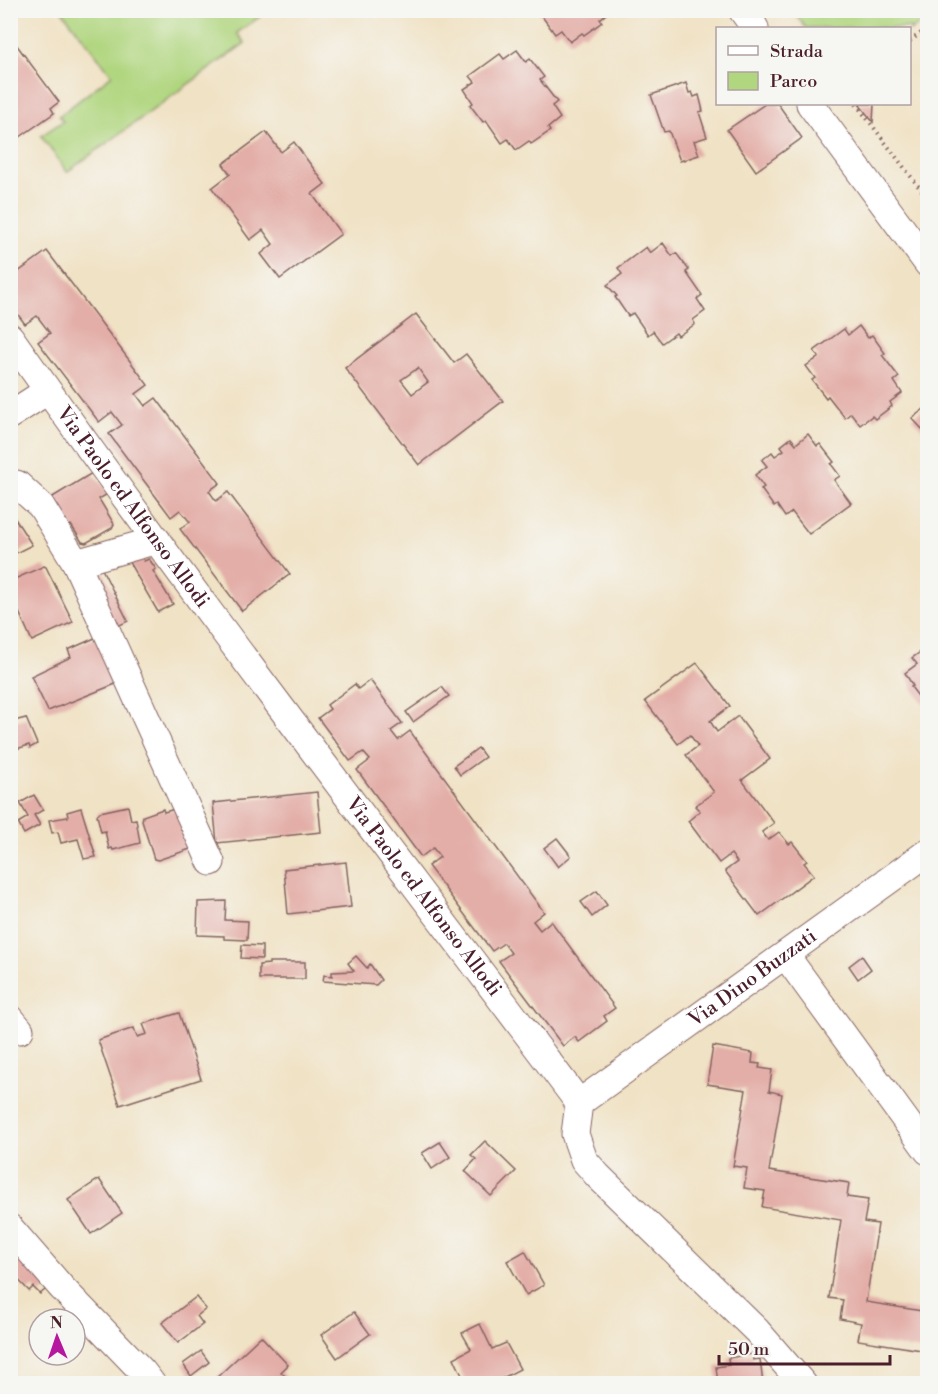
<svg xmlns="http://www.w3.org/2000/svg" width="938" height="1394" font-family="'Libre Bodoni',serif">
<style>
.green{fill:#b0d67f;stroke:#7d7a55;stroke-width:1.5}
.building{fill:#e3aea7;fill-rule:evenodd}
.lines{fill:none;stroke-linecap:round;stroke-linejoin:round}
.minor-casing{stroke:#846361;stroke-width:29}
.path{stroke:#846361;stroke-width:4;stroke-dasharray:1.5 4.5;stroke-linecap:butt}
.minor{stroke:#fff;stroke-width:27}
.labels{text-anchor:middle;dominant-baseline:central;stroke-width:5;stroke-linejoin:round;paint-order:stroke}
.street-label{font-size:20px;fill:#4a1f2b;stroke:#f6f6f2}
</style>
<rect width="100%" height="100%" fill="#f6f6f2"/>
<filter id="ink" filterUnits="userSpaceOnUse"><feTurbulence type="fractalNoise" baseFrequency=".0167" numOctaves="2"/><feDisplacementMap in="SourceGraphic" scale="12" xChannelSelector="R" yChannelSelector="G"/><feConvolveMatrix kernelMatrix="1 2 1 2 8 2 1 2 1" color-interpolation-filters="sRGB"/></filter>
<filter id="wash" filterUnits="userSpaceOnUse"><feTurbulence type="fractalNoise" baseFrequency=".008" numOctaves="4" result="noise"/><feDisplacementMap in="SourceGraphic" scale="24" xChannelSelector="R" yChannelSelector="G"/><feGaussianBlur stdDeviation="1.35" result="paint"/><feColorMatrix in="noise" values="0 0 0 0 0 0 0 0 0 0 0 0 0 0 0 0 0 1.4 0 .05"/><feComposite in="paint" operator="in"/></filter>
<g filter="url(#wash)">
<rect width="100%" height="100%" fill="#f0e2c5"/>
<g class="green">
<path d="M151 11H268L237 33 245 43 67 172 41 136 63 121 59 116 112 75 62 11Z"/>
<path d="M793 11H927V18L910 31V28H806Z"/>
</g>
<g id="blocks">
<g class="building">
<path d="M532 10H611L600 19 602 22 584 35 582 33 570 42 561 30 555 34 538 11 534 14Z"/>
<path d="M10 36 59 102 51 108 54 113 20 137 17 132 10 137Z"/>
<path d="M517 50 526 62 530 59 544 77 540 80 557 102 552 106 560 118 548 128 550 131 531 144 529 141 516 150 508 139 502 143 486 120 483 122 470 105 473 103 464 89 475 82 470 76 500 54 504 59Z"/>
<path d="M686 83 689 93 692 92 694 97 699 95 703 111 699 112 707 137 694 141 699 155 680 161 669 131 664 132 651 95Z"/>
<path d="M765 104H778L802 138 756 171 727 130Z"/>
<path d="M859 104H874L873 122Z"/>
<path d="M266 132 281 152 294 142 325 184 312 194 341 234 280 279 261 254 273 244 263 230 250 240 212 188 230 174 223 164Z"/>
<path d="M663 243 672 256 676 253 689 270 686 272 702 295 697 299 705 311 693 320 695 324 678 336 676 333 662 343 653 331 648 335 633 313 628 316 615 297 617 296 607 285 622 274 618 268 646 247 650 253Z"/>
<path d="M47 251 148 385 136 394 145 406 156 398 220 483 209 491 216 501 228 492 290 574 242 611 180 529 190 522 180 510 171 517 109 434 122 425 112 412 99 422 38 342 50 333 37 316 25 324 10 304V278Z"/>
<path d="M416 314 454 363 466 354 503 401 419 465 345 368ZM418 368 428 382 412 394 401 380Z"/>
<path d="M859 326 868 338 872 335 885 353 882 355 899 377 894 381 902 393 890 402 892 406 875 419 872 416 860 425 851 413 845 418 828 396 826 398 812 380 815 378 806 366 819 357 814 351 844 329 848 335Z"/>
<path d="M928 406V425L922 429 912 418Z"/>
<path d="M808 434 817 446 820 444 834 462 831 464 840 476 834 480 851 503 809 534 792 512 785 517 777 505 774 507 761 489 764 487 755 475 767 466 762 460 772 452 775 456 784 450 781 446 791 438 796 444Z"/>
<path d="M92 473 109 493 99 499 114 524 112 528 86 543 82 542 71 525 62 530 46 501Z"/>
<path d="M10 511 32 545 10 556Z"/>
<path d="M140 554 144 561 149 559 156 569 153 571 173 604 158 612 127 559Z"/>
<path d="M99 563 128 621 114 628 84 570Z"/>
<path d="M44 566 46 567 73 622 32 641 10 592V581Z"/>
<path d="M97 637 118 683 48 711 31 676 71 657 68 650Z"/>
<path d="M922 651 925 655 928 653V702L925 705 911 687 913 686 905 673 917 664 912 658Z"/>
<path d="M697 663 730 706 710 721 717 732 738 716 770 759 742 780 774 823 762 832 768 840 779 832 789 844 792 842 807 861 804 863 814 875 759 916 725 871 737 862 731 854 719 863 688 821 700 811 695 806 714 792 686 755 698 746 690 735 678 744 645 701Z"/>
<path d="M370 680 402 723 391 731 398 740 410 731 544 912 533 921 540 930 551 921 615 1008 604 1016 607 1021 579 1042 575 1037 563 1046 499 961 511 953 504 943 492 951 428 866 440 857 433 848 421 857 357 770 370 760 363 752 350 761 318 718 330 709 327 705 355 684 358 689Z"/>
<path d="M442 687 449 696 413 722 406 712Z"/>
<path d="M26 718 37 744 30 748 29 745 10 751V722Z"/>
<path d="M478 748 485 757 460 775 454 766Z"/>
<path d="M317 792 321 832 217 843 213 803Z"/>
<path d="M34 795 43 810 34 815 40 825 24 834 18 823 28 817 20 803Z"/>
<path d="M128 806 131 820 136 819 140 843 113 850 112 848 109 849 105 831 101 832 97 815 100 812Z"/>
<path d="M81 808 96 857 84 859 78 839 61 843 58 832 52 833 49 820 68 817 67 812Z"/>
<path d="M179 808 199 846 158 860 154 859 142 821 143 816 163 809 164 812Z"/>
<path d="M557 838 571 856 558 867 544 848Z"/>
<path d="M346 862 351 907 288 914 284 869Z"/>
<path d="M597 891 607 905 592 917 581 902Z"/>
<path d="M226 901 225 920 248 921 247 940 224 939V936L197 935 198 902Z"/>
<path d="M242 945 262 946V959L241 958Z"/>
<path d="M356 956 367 968 370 964 381 980 376 985 323 981 324 975 332 976V972L354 971 348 963Z"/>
<path d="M862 956 871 969 858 979 849 966Z"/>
<path d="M269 962H305V979H259V965L269 964Z"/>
<path d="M179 1013 201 1079 120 1105 98 1040 134 1028 137 1037 147 1034 143 1024Z"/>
<path d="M713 1046 753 1053 752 1063 760 1064 759 1068 772 1070 769 1091 782 1094 769 1171 849 1183 847 1197 868 1200 864 1222 878 1224 866 1302 928 1312V1351L858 1340 861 1323 840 1319 843 1300 829 1298 841 1220 762 1207 765 1191 744 1188 747 1168 733 1166 746 1090 707 1084Z"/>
<path d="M485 1141 516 1171 491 1196 465 1171 476 1159 471 1155Z"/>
<path d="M440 1142 450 1157 432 1169 422 1153Z"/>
<path d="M99 1179 122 1213 91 1234 68 1200Z"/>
<path d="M10 1241 50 1286 40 1294 33 1287 29 1291 10 1271Z"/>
<path d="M525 1251 544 1285 526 1295 507 1261Z"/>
<path d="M196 1297 206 1309 197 1316 203 1324 178 1343 162 1323Z"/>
<path d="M354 1312 370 1334 337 1358 321 1335Z"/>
<path d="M480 1324 492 1349 506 1343 520 1369 491 1384H466L454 1358 471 1349 462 1333Z"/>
<path d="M261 1336 288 1365 281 1372 288 1379 284 1384H245L244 1382 242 1384H221L216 1378Z"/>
<path d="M201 1351 209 1362 191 1376 183 1364Z"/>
<path d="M752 1354 753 1360 760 1359 763 1384H718L716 1367 729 1365 728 1358Z"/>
</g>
</g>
</g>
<g filter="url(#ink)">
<use href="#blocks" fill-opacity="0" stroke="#846361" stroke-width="1.5"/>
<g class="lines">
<g class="minor-casing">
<g id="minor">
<path d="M742 10 755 28"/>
<path d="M810 104 928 264"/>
<path id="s1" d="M10 337C193 597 389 849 579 1103L575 1134 584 1160 598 1176 757 1331 803 1384"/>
<path d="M10 415 47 391"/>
<path d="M10 483 17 484 41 506 76 563 211 862"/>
<path d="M76 563 157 540"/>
<path d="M786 956 928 1151"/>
<path d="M10 1018 20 1030"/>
<path id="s2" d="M579 1103 928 852"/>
<path d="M10 1228 62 1288 142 1371 152 1384"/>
</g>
</g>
<g class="path">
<path d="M910 41 928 28"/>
<path d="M856 104 928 199"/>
</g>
<use href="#minor" class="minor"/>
</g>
</g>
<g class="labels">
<g class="street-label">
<text stroke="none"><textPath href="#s1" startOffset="210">Via Paolo ed Alfonso Allodi</textPath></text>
<text stroke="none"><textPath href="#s1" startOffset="696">Via Paolo ed Alfonso Allodi</textPath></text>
<text stroke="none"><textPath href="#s2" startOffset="214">Via Dino Buzzati</textPath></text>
</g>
</g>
<rect width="938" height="1394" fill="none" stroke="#f6f6f2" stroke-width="36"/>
<rect x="716" y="27" width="195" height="78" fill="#f6f6f2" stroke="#b1a0a2" stroke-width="1.5"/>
<rect x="728" y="46" width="30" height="9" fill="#ffffff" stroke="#b1a0a2" stroke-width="1.5"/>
<text x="770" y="57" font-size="18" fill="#4a1f2b">Strada</text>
<rect x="728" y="72" width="30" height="18" fill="#b0d67f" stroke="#b1a0a2" stroke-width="1.5"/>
<text x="770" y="87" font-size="18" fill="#4a1f2b">Parco</text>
<g transform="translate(57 1337) rotate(358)"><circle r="28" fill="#f6f6f2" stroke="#b1a0a2" stroke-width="1.5"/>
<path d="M0-4.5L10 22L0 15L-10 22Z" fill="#b5179e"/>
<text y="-9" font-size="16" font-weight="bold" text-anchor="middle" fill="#4a1f2b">N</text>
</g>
<path d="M719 1355v9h171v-9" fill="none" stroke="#4a1f2b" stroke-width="3"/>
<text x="728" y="1355" font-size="18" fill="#4a1f2b" stroke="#f6f6f2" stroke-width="4.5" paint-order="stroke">50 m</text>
</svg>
